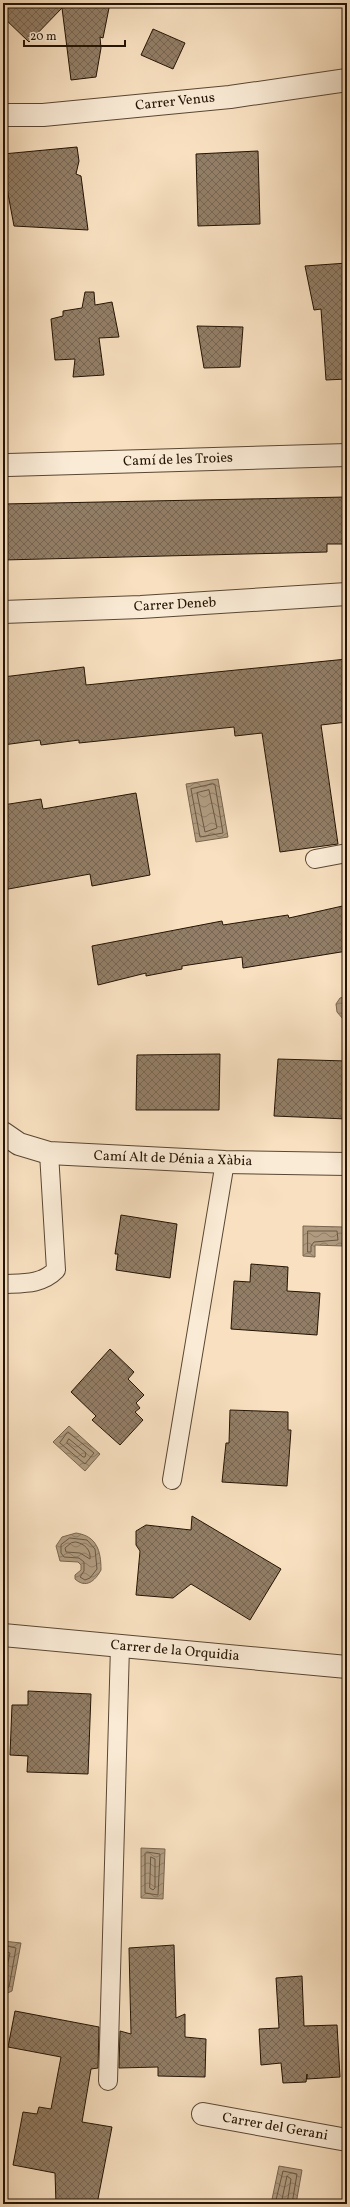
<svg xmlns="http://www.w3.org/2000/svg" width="350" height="2207" font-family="Vollkorn,serif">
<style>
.water{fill:url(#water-waves);stroke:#78654e}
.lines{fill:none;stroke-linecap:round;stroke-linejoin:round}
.shore{stroke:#6a5842;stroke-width:1}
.building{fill:url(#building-cross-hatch);stroke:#241404}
.lane-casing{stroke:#594733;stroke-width:20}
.street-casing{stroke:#594733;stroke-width:24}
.lane{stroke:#faebd6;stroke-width:18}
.street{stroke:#faebd6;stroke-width:22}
.labels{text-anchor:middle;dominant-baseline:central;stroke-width:3.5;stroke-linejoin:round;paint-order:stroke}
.street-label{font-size:14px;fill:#241404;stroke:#faebd6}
</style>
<defs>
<pattern id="water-waves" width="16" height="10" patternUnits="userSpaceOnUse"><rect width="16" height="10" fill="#b09b80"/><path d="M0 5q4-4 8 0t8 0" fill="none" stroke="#8f7d67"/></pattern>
<pattern id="building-cross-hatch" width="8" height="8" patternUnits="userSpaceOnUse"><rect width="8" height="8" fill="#927e66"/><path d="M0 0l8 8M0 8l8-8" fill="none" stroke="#776652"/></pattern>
</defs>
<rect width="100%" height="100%" fill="#f8e0c0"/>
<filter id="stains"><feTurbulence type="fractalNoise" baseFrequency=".005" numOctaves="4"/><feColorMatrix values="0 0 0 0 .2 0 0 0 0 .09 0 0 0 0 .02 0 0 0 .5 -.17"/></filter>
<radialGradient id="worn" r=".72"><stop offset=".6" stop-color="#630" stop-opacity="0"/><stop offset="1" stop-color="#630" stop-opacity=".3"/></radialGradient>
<g class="water">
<path d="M218 779 228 837 196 842 186 784Z"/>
<path d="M347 996V1019H343L337 1012 336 1004 340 998Z"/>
<path d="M303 1226 343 1227 342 1246 315 1245V1257L303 1256Z"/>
<path d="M69 1426 100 1454 85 1471 53 1442Z"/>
<path d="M76 1533C97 1536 101 1551 101 1570 95 1581 86 1589 75 1579V1575L81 1570V1565L78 1562 60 1561 56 1546 62 1537Z"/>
<path d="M141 1848 165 1849 163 1899 141 1898Z"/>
<path d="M3 1941 21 1943 12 1991 3 1995Z"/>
<path d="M279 2166 302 2170 296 2204H271Z"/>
</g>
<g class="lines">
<g class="shore">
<path d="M213 784 215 785 223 833 200 837 191 789Z"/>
<path d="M209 790 217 828 205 832 197 793Z"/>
<path d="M308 1231H337L338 1240 314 1242 311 1246V1252H308Z"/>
<path d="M68 1432 94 1453 85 1464 60 1443Z"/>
<path d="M69 1439 86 1453 85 1457H83L67 1443Z"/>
<path d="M70 1538 87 1540 95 1549 97 1569 90 1578 85 1580 80 1577 84 1571V1562L79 1558 64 1557 61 1553V1545Z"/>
<path d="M76 1542C85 1544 91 1550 90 1559L80 1553 66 1552 65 1548 71 1543Z"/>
<path d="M147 1852 160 1854 158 1895 145 1893V1854Z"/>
<path d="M151 1857 155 1859V1888L153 1890 150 1888Z"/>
<path d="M3 1945 16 1948 9 1987 3 1990"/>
<path d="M3 1950 10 1953 3 1985"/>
<path d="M275 2204 283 2171 297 2174 292 2204"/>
<path d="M281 2204 287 2176 291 2179 287 2204"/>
</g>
</g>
<g class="building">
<path d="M3 3H110L103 38 100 37 101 48 96 77 71 80 62 8 29 42 3 17Z"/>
<path d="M153 29 185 43 173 69 141 55Z"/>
<path d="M77 147 79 161 76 174 81 176 88 230 14 226 3 167V154Z"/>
<path d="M258 151 260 224 198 226 196 154Z"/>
<path d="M347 263V379L326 380 321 309 314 310 305 266Z"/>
<path d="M85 292H94L95 305 112 302 119 337 99 338 104 375 73 377 75 359 55 360 51 319 63 316V311L82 308Z"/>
<path d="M197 326 243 327 240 367 204 368Z"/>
<path d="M347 497V544H327V552L3 560V504Z"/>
<path d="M347 659V722L321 725 338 844 280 852 262 733 235 736 234 727 79 743V740L41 745 40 740 3 745V677L84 667 86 685Z"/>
<path d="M136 793 150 875 92 886 90 874 3 890V805L41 799 43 809Z"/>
<path d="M347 905V951L243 968 242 957 182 966V969L146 976V973L98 985 92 946 222 921 223 925 288 915 289 918Z"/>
<path d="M220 1054 219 1110H136L137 1055Z"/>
<path d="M278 1059 347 1061V1119L274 1116Z"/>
<path d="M121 1215 177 1224 170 1278 116 1270 118 1254H115Z"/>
<path d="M251 1264 288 1267 287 1291 320 1293 317 1335 231 1329 234 1281 250 1282Z"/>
<path d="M110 1349 134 1372 128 1379 144 1395 136 1403 140 1408 135 1412 143 1420 120 1445 92 1420 96 1416 71 1392Z"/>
<path d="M230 1410 288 1412V1430H291L287 1486 222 1482 226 1443H229Z"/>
<path d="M192 1516 281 1569 250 1620 191 1584 173 1598 136 1595 140 1551 136 1545V1531L146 1525 191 1530Z"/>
<path d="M28 1691 91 1694 88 1774 27 1772 28 1756 10 1755 12 1705H28Z"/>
<path d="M174 1945 176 2018 185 2014V2037L206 2039 205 2077 158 2076V2067L119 2068 120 2031 131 2034 129 1948Z"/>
<path d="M302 1976 304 2026 337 2025 340 2077 307 2079V2074L306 2082 283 2083 281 2063 261 2065 259 2029 279 2028 276 1978Z"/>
<path d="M15 2011 99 2027 98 2068 91 2069 82 2122 112 2127 97 2204H56L55 2173 13 2165 23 2112 37 2114 39 2107 51 2109 61 2057 8 2047Z"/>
</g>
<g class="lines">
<g class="lane-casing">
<g id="lane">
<path d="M315 859 347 853"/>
<path d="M3 1284C23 1283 41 1285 56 1270L49 1153"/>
<path d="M172 1480 225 1162"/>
<path d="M108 2081 120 1646"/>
</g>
</g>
<g class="street-casing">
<g id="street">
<path d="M3 115H43L230 97 347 80"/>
<path d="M8 465 347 455"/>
<path d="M3 612 141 607 347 594"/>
<path d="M3 1133 19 1144 49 1153 225 1162 347 1164"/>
<path d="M3 1635 347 1667"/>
<path d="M203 2114 347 2140"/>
</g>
</g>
<use href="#lane" class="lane"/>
<use href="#street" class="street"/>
</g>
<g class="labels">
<g class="street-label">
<text transform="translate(175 102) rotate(-6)">Carrer Venus</text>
<text transform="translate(178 460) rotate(-2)">Camí de les Troies</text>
<text transform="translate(175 605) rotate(-3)">Carrer Deneb</text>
<text transform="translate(173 1159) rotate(2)">Camí Alt de Dénia a Xàbia</text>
<text transform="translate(175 1651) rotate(5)">Carrer de la Orquidia</text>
<text transform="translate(275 2127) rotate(10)">Carrer del Gerani</text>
</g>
</g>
<rect width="350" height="2207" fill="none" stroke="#f8e0c0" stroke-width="16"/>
<rect x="4" y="4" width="342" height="2199" fill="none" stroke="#241404" stroke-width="2"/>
<rect x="8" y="8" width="334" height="2191" fill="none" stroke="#241404"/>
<path d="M24 40v6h101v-6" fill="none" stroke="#241404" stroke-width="2"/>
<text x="30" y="40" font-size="12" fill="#241404" stroke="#faebd6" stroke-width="3" paint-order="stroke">20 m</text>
<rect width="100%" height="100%" filter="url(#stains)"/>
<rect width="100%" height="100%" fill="url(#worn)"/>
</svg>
